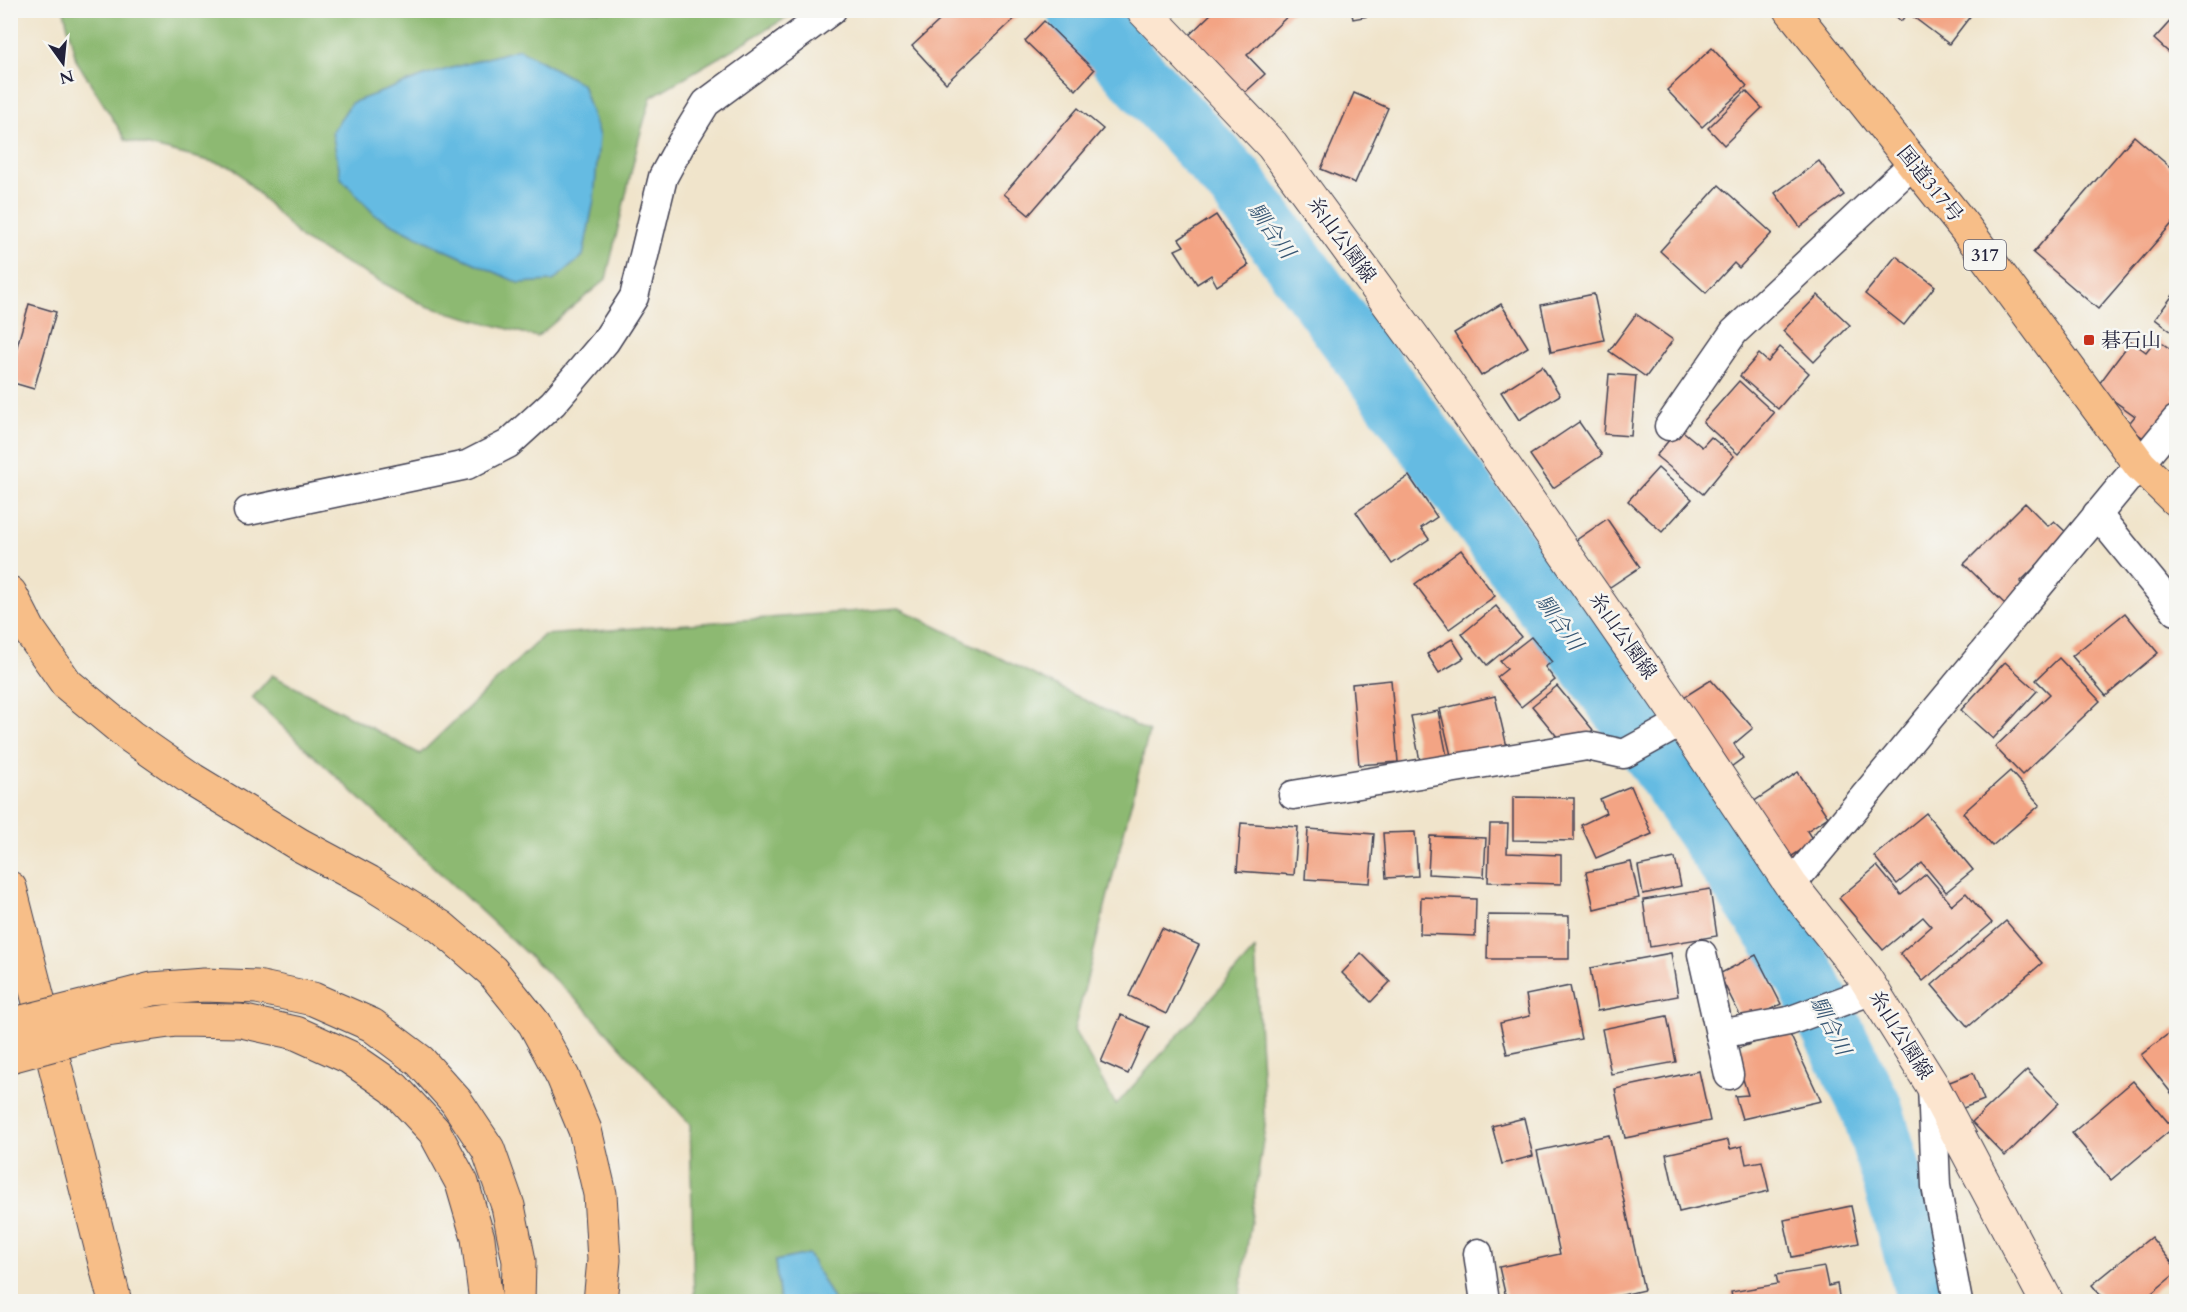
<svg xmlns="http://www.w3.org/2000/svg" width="2187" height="1312" font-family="Cardo,'Noto Serif JP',serif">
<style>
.forest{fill:#8db972;stroke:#586e56;stroke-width:1.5}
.water{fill:#65bbe2;stroke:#446e8e;stroke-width:1.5}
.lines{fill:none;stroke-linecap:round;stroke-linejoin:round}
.river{stroke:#65bbe2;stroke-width:62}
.building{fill:#f3a484}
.street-casing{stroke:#413f51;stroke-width:31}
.secondary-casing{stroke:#413f51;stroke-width:35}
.highway-casing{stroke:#413f51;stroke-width:35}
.street{stroke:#fff;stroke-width:28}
.secondary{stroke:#fce5cf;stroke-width:33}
.highway{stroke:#f7be88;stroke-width:33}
.highway-bridge-casing{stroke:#413f51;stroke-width:35;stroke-linecap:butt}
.highway-bridge{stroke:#f7be88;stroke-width:33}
.poi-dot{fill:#c8321e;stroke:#f6f6f2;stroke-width:2}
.labels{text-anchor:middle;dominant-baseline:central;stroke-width:5;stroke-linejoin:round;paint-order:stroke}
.shield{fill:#f6f6f2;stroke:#626272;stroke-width:1.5}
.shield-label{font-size:18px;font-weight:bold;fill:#22223b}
.street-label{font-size:20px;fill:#22223b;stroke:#f6f6f2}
.poi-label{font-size:20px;fill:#22223b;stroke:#f6f6f2;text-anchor:start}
.water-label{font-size:21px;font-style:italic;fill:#395875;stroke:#f6f6f2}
</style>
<rect width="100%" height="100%" fill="#f6f6f2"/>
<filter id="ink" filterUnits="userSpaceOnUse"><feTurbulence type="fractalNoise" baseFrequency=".0167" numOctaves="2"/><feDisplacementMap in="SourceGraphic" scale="12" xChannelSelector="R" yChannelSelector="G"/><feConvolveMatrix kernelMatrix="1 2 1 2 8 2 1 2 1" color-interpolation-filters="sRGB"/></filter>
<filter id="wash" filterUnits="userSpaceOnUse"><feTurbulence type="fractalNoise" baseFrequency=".008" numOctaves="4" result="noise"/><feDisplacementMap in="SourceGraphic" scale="24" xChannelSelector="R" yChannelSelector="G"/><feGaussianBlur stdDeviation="1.35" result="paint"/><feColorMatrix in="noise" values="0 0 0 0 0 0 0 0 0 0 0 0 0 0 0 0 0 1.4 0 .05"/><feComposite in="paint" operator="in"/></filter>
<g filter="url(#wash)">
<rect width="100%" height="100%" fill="#f0e4cb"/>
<g class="forest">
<path d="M64 11H798L651 97 639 139 606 279 537 337 426 306 303 240 233 167 126 140 76 60Z"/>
<path d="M899 608 1149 732 1074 1030 1116 1105 1255 949 1265 1127 1239 1301H834L808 1254 775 1261 780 1301H694L690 1124 586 1009 252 698 272 675 420 754 544 635Z"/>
</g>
<g class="water">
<path d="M519 49 582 84 599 136 594 200 583 256 553 281 519 283 432 244 375 215 341 178 332 132 351 103 427 75Z"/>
<path d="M808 1254 834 1301H780L775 1261Z"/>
</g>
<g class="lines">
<path class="river" d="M1078 10 1235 182 1633 723 1805 975 1872 1109 1929 1302"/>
</g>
<g id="blocks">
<g class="building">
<path d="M951 10H1024L946 83 912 46Z"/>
<path d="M1215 10H1294L1247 55 1265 74 1239 98 1184 40Z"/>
<path d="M1351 10H1390V12L1353 19Z"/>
<path d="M1888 10H1975L1949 44 1908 13 1901 21Z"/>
<path d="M2176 15V59L2154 39Z"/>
<path d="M1044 21 1094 70 1076 90 1025 41Z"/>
<path d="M1712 48 1747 86 1702 127 1667 90Z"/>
<path d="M1746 91 1762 108 1724 145 1708 128Z"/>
<path d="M1354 93 1388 108 1355 183 1321 169Z"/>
<path d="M1078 108 1103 129 1029 215 1004 194Z"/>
<path d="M2134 136 2176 172V219L2098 309 2033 253Z"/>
<path d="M1819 161 1844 195 1800 227 1775 193Z"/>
<path d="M1719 185 1772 233 1739 268 1734 263 1706 293 1660 251Z"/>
<path d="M1216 215 1249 265 1217 286 1211 275 1197 284 1175 250 1184 246 1179 239Z"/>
<path d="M1896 256 1935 286 1904 325 1865 294Z"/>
<path d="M2176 291V335L2155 319Z"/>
<path d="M1594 294 1604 340 1551 352 1541 305Z"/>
<path d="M1818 295 1850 325 1814 362 1783 331Z"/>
<path d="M29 304 56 312 34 389 10 382V371Z"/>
<path d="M1501 304 1528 347 1481 376 1454 333Z"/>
<path d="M1636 314 1673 340 1646 377 1609 351Z"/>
<path d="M2156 339 2176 353V388L2173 392 2176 395V405L2149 442 2127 426 2135 416 2096 388 2131 341 2146 352Z"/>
<path d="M1780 347 1809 373 1778 409 1740 376 1759 354 1768 362Z"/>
<path d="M1542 366 1560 395 1519 420 1501 392Z"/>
<path d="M1609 374 1636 376 1631 436 1604 434Z"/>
<path d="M1739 381 1774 413 1738 454 1703 422Z"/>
<path d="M1579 422 1602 455 1553 488 1530 455Z"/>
<path d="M1679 428 1702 447 1711 437 1734 456 1703 494 1656 456Z"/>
<path d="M1658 468 1692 499 1662 532 1628 501Z"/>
<path d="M1409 476 1437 517 1421 528 1429 539 1392 564 1356 512Z"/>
<path d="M2025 503 2048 526 2054 521 2068 534 2020 582 2027 589 2009 608 1964 564Z"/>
<path d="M1607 519 1640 567 1607 589 1575 541Z"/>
<path d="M1461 550 1495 596 1449 629 1415 584Z"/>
<path d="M1496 606 1521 637 1487 665 1462 634Z"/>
<path d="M2125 613 2158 653 2106 696 2072 656Z"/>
<path d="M1531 637 1552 662 1545 667 1555 680 1521 707 1497 677 1507 669 1500 661Z"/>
<path d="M1452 639 1464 658 1439 673 1427 654Z"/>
<path d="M2059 658 2100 701 2022 775 1995 747 2050 694 2036 680Z"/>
<path d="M2005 662 2037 691 1993 739 1961 710Z"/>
<path d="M1391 680 1398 762 1359 765 1352 684Z"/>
<path d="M1711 680 1753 728 1734 744 1743 758 1724 772 1676 702Z"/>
<path d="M1557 686 1593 730 1568 750 1532 706Z"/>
<path d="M1495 696 1508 751 1453 764 1440 709Z"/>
<path d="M1438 711 1448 761 1421 766 1411 716Z"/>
<path d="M2010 771 2040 805 1992 846 1963 813Z"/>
<path d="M1798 772 1828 817 1807 831 1814 842 1786 860 1750 804Z"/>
<path d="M1631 786 1652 834 1596 858 1581 825 1606 813 1600 799Z"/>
<path d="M1513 797 1574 798V841L1513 840Z"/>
<path d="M1926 813 1973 870 1946 892 1922 863 1897 884 1874 856Z"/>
<path d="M1241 823 1298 827 1294 875 1237 871Z"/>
<path d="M1490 824H1508L1507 853 1561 855V884L1488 882Z"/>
<path d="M1308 829 1374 834 1370 883 1305 879Z"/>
<path d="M1415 832 1418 876 1386 878 1383 833Z"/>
<path d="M1430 836 1486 838 1484 877 1428 874Z"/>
<path d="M1675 858 1681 886 1643 894 1638 866Z"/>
<path d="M1631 862 1639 898 1594 909 1586 872Z"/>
<path d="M1877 866 1901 895 1926 874 1952 905 1966 893 1992 923 1923 981 1900 953 1931 926 1923 917 1883 950 1839 898Z"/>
<path d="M1710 889 1717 936 1650 947 1643 900Z"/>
<path d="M1421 897 1476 899 1475 936 1420 934Z"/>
<path d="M1488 915 1569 916V959H1487Z"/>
<path d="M2006 921 2042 963 1968 1027 1932 985Z"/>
<path d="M1162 928 1199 945 1166 1014 1129 996Z"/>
<path d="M1361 953 1390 982 1371 1002 1342 973Z"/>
<path d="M1671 953 1678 996 1597 1011 1590 968Z"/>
<path d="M1756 955 1781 1004 1744 1023 1719 974Z"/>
<path d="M1570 986 1581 1039 1507 1054 1500 1023 1530 1016 1526 995Z"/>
<path d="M1121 1015 1149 1027 1128 1074 1101 1062Z"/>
<path d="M1667 1016 1676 1062 1611 1074 1602 1029Z"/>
<path d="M2176 1028V1099L2141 1055Z"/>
<path d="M1788 1030 1821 1101 1742 1119 1735 1096 1748 1095 1734 1050Z"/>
<path d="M2027 1070 2059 1103 2005 1156 1972 1122Z"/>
<path d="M1699 1071 1710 1121 1625 1138 1615 1089Z"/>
<path d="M1973 1073 1984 1100 1958 1110 1947 1083Z"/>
<path d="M2133 1081 2173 1128 2111 1180 2072 1133Z"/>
<path d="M1524 1118 1533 1156 1502 1164 1492 1126Z"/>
<path d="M1609 1135 1644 1290 1593 1302H1507L1499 1267 1560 1254 1537 1151Z"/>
<path d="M1728 1140 1730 1149 1742 1146 1746 1164 1762 1161 1769 1191 1679 1212 1666 1154Z"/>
<path d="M1851 1206 1859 1243 1792 1257 1784 1220Z"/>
<path d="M2151 1237 2176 1268V1273L2141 1302H2106L2092 1285Z"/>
<path d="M1824 1267 1828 1286 1837 1284 1840 1302H1733L1731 1292 1778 1284 1776 1275Z"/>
</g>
</g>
</g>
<g filter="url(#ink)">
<use href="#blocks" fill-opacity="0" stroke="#413f51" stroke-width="1.5"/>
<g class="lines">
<g class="street-casing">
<g id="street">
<path d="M1669 426 1734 332 1913 164"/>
<path d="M248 511 467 465 508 444 553 403 605 342 634 297 663 177 682 142 706 103 832 10"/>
<path d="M2097 514 2176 611"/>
<path d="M1293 795 1587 746 1624 754 1682 722"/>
<path d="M1791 885 2176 420"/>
<path d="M1702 954 1720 1034"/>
<path d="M1729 1075 1720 1034 1789 1021 1873 990"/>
<path d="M1932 1085 1936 1186 1958 1302"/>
<path d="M1478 1253 1485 1302"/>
</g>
</g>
<g class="secondary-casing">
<path id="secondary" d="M1143 10 1272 145 1446 382 1682 722 1791 885 1865 978 1932 1085 2047 1302"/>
</g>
<g class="highway-casing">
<g id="highway">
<path d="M1791 10 1965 228 2140 465 2176 500"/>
<path d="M10 593 29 630 67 684 130 736 193 780 300 845 369 882 441 927 492 971 534 1023 563 1077 585 1130 600 1194 604 1260 600 1302"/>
<path d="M10 888 115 1302"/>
<path d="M98 1003 152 989 204 985 257 987 313 999 372 1025 420 1061 456 1101 488 1149 508 1206 519 1261 518 1302"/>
<path d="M106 1030 176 1020 241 1021 296 1033 349 1057 394 1088 434 1131 462 1183 478 1238 486 1302"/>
</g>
</g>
<use href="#street" class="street"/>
<use href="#secondary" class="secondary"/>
<use href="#highway" class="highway"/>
<g class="highway-bridge-casing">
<g id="highway-bridge">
<path d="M10 1025 98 1003"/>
<path d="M10 1056 106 1030"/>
</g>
</g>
<use href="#highway-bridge" class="highway-bridge"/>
</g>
</g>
<rect class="poi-dot" x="2083" y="334" width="12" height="12" rx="3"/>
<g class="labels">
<rect class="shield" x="1964" y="240" width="42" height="30" rx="4.5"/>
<g class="shield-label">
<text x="1985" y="255">317</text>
</g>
<g class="street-label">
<text transform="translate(1930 184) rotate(51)">国道317号</text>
<text transform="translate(1342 240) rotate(54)">糸山公園線</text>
<text transform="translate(1623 636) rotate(55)">糸山公園線</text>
<text transform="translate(1901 1035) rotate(58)">糸山公園線</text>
</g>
<g class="poi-label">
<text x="2101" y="340">碁石山</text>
</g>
<g class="water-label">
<text transform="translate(1271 231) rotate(54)">馴合川</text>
<text transform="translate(1559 623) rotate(54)">馴合川</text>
<text transform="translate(1830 1026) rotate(63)">馴合川</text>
</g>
</g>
<rect width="2187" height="1312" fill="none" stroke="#f6f6f2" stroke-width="36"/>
<g transform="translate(63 63) rotate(165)" stroke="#f6f6f2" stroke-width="4.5" paint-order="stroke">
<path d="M0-4.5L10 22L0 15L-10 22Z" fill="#22223b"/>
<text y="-9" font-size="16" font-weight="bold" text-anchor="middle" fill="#22223b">N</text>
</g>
</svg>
